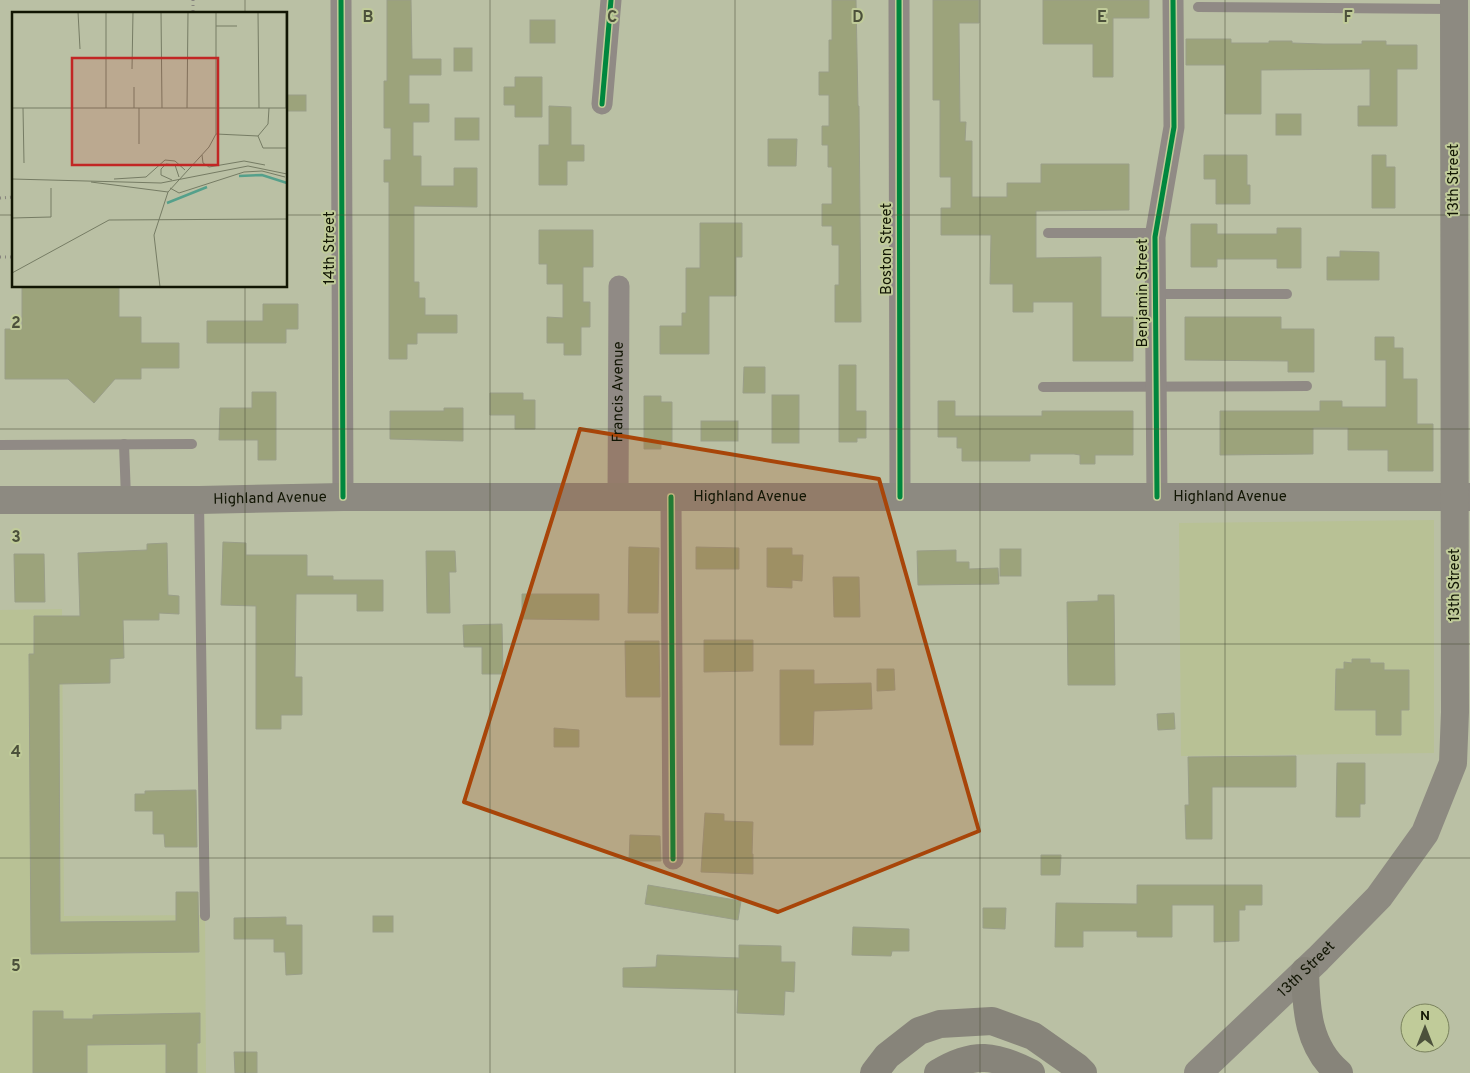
<svg xmlns="http://www.w3.org/2000/svg" width="1470" height="1073" font-family="Overpass,sans-serif">
<style>
.built{fill:#b8c195}
.building{fill:#9ca37b;stroke:#9a9e88}
.lines{fill:none;stroke-linecap:round;stroke-linejoin:round}
.path{stroke:#88857e;stroke-width:3;stroke-dasharray:1 4;stroke-linecap:butt}
.lane{stroke:#908a85;stroke-width:10}
.street{stroke:#908a85;stroke-width:21}
.secondary{stroke:#8d8a81;stroke-width:28}
.primary{stroke:#87847a;stroke-width:28}
.cycleway-casing{stroke:#c0cb99;stroke-width:8}
.cycleway{stroke:#00873e;stroke-width:5}
.marked{fill:#a84509;fill-opacity:0.2;stroke:#a84509;stroke-width:4;stroke-linejoin:round}
.grid{fill:none;stroke:#4c513b;stroke-width:1;stroke-opacity:0.55}
.labels{text-anchor:middle;dominant-baseline:central;stroke-width:4;stroke-linejoin:round;paint-order:stroke}
.street-label{font-size:15px;fill:#111503;stroke:#c0cb99}
.inset-river{fill:none;stroke:#55a08b;stroke-width:2.5}
.inset-road{fill:none;stroke:#767c64;stroke-width:1}
.view{fill:#c22624;fill-opacity:0.15;stroke:#c22624;stroke-width:2.5}
.inset-edge{fill:none;stroke:#111503;stroke-width:2.5}
.grid-label{font-size:16px;text-anchor:middle;font-weight:bold;fill:#4c513b;stroke:#c0cb99;stroke-width:4;stroke-linejoin:round;paint-order:stroke}
</style>
<rect width="100%" height="100%" fill="#bac0a4"/>
<g class="built">
<path d="M1434 520V753L1181 756 1179 523Z"/>
<path d="M62 609 64 916 205 915 206 1073H0V610Z"/>
</g>
<g class="building">
<path d="M387 0H411L412 59H441V75H409V104H429V122H413V156H421V186H454V168H477V207L414 206V282H419V298H425V315H457V333H417V344H407V359H389V182H384V160H391V128H384V81H387Z"/>
<path d="M832 0H856L858 106H859L861 322H835V285H839V245H832V226H822V204H832V167H828V145H822V126H829V95H819V72H829V40H832Z"/>
<path d="M933 0H979V23H959L960 122H966L965 141H972V197H1007V183H1041V164H1129V210L1036 211V258L1101 257V317H1133V361H1073V302H1033V312H1013V284H990L991 235H941V208H951V177H940V100H933Z"/>
<path d="M1043 0H1149V18H1113V77H1093V44H1043Z"/>
<rect x="530" y="20" width="25" height="23"/>
<path d="M1186 39H1231V43H1269V41H1292V43L1323 44H1362V41H1386V45H1417V69H1397V126H1358V106H1370V69L1261 70V114H1225V65H1186Z"/>
<rect x="454" y="48" width="18" height="23"/>
<path d="M515 77H542V117H515V105H504V87H515Z"/>
<rect x="286" y="95" width="20" height="16"/>
<path d="M549 106 571 107V145H584V161H567V185H539V145H549Z"/>
<rect x="1276" y="114" width="25" height="21"/>
<rect x="455" y="118" width="24" height="22"/>
<path d="M768 139H797L796 166H768Z"/>
<path d="M1204 155H1247V185H1250V204H1216V179H1204Z"/>
<path d="M1372 155H1386V167H1395V208H1372Z"/>
<path d="M700 223H742V257H736V296H709V354H660V326H682V313H686V268H700Z"/>
<path d="M1191 224H1217V234H1277V228H1301V268H1277V259H1217V267H1191Z"/>
<path d="M539 230H593V267H583V302H590V327H581V355H564V343H547V317L563 318V284H547V264H539Z"/>
<path d="M1340 251 1379 252V280H1327V257H1340Z"/>
<path d="M22 286H119V317H141V343H179V368H141V379H115L94 403 68 379H5V329H22Z"/>
<path d="M263 304H298V329H286V343H207V321H263Z"/>
<path d="M1185 317H1281V329H1314V372H1288V361L1185 360Z"/>
<path d="M1375 337H1394V348H1403V379H1417V424H1433V471H1388V450H1348V428H1313V454L1220 455V411H1320V401H1342V407H1386V360H1375Z"/>
<path d="M839 365H856V411H866V438H857V442H839Z"/>
<path d="M744 367H765V393H743Z"/>
<path d="M252 392H276V460H258V440H219L220 408H252Z"/>
<path d="M490 393H523V400H535V429H515V415H490Z"/>
<rect x="772" y="395" width="27" height="48"/>
<path d="M644 396H661V402H672V442H661V449H644Z"/>
<path d="M938 401H955V416H1042V411H1133V455H1095V464H1080V455L1074 454H1030V461H962V448H957V437H938Z"/>
<path d="M444 408H463V441L390 439V411H444Z"/>
<rect x="701" y="421" width="37" height="20"/>
<path d="M223 542 246 543V555H307V576H333V580H383V611H357V594H296L295 677H302V715H281V729H256V606L221 605Z"/>
<path d="M167 543 168 595 179 596V614L159 613V620H123L124 658 110 659V683L59 684 60 922 176 921V892H198L199 952 31 954 29 654H34V616H80L78 553 147 550V544Z"/>
<path d="M629 547 659 548 658 613H628Z"/>
<path d="M696 547 739 548V569H696Z"/>
<path d="M767 548H792V555H803L802 581 792 580V588L767 587Z"/>
<rect x="1000" y="549" width="21" height="27"/>
<path d="M956 550V562H969V569L998 568 999 584 918 585 917 551Z"/>
<path d="M426 551H455L456 572H449L450 613H427Z"/>
<path d="M14 554H44L45 602H15Z"/>
<path d="M833 577H859L860 617H834Z"/>
<path d="M522 594H599V620L522 619Z"/>
<path d="M1098 595H1114L1115 685H1068L1067 602 1098 601Z"/>
<path d="M502 624 503 674H482V647H464L463 625Z"/>
<path d="M704 640H753V671L704 672Z"/>
<path d="M625 641H659L660 697H626Z"/>
<path d="M1352 659H1370V663H1384V670H1409V710H1401V735H1376V710H1335L1336 669H1344V662L1352 663Z"/>
<path d="M877 669H894L895 690 877 691Z"/>
<path d="M780 670H814V684L871 683 872 709 814 711 813 745H780Z"/>
<path d="M1174 713 1175 729 1158 730 1157 714Z"/>
<path d="M554 728 579 730V747H554Z"/>
<path d="M1296 756V787H1212V839H1186L1185 805H1189L1188 757Z"/>
<path d="M1337 763H1365V804H1360V817H1336Z"/>
<path d="M196 790 197 847H165L164 834H153V811H135V794H145V791Z"/>
<path d="M705 813 724 814V821L753 822 752 854H753V874L701 872Z"/>
<path d="M630 835 660 836 661 861H629Z"/>
<path d="M1041 855H1061L1060 875H1041Z"/>
<path d="M648 885 741 901 738 920 645 904Z"/>
<path d="M1137 885H1262V905H1245V910H1239V941L1214 942V905H1172V937H1137V931H1083V947H1055L1056 903 1137 904Z"/>
<path d="M983 908H1006L1005 929 983 928Z"/>
<rect x="373" y="916" width="20" height="16"/>
<path d="M286 917V925H302V974L286 975 285 952H274V939H234V918Z"/>
<path d="M853 927 909 929V951H892L891 956 852 955Z"/>
<path d="M739 945 781 946V962H795L794 992 785 991 784 1015 737 1013 738 990 623 987V968L656 967 657 955 739 958Z"/>
<path d="M33 1011H63V1019H93V1015L200 1013V1043H197V1073H166V1044L87 1045V1073H33Z"/>
<path d="M234 1052H257V1073H235Z"/>
</g>
<g class="lines">
<g class="path">
<path d="M193 0V14"/>
<path d="M0 198 14 197"/>
<path d="M0 257H14"/>
</g>
<g class="lane">
<path d="M1198 7 1452 9"/>
<path d="M1048 233H1156"/>
<path d="M1155 294H1287"/>
<path d="M1043 387 1307 386"/>
<path d="M124 444 126 498"/>
<path d="M0 445 192 444"/>
<path d="M199 501 205 916"/>
</g>
<g class="street">
<path d="M341 0 343 497"/>
<path d="M899 0 900 497"/>
<path d="M602 104 611 0"/>
<path id="s1" d="M618 497 619 286"/>
<path d="M671 497 673 859"/>
<path d="M1157 497 1155 237 1174 127 1173 0"/>
</g>
<g class="secondary">
<path id="s2" d="M0 500H199L343 497H1470"/>
<path id="s3" d="M1198 1073 1318 959 1379 897 1425 833 1453 763 1455 712 1454 0"/>
</g>
<g class="primary">
<path d="M1305 971C1306 1009 1308 1047 1339 1073"/>
<path d="M874 1073 887 1056 919 1031 940 1024 992 1021 1033 1036 1077 1067 1083 1073"/>
<path d="M938 1073C974 1051 995 1055 1031 1073"/>
</g>
<g class="cycleway-casing">
<g id="cycleway">
<path d="M341 0 343 497"/>
<path d="M899 0 900 497"/>
<path d="M602 104 611 0"/>
<path d="M671 497 673 859"/>
<path d="M1157 497 1155 237 1174 127 1173 0"/>
</g>
</g>
<use href="#cycleway" class="cycleway"/>
</g>
<path class="marked" d="M580 429 879 479 979 831 778 912 464 802Z"/>
<path class="grid" d="M245 0V14M490 0V1073M735 0V1073M980 0V1073M1225 0V1073M0 215H14M286 215H1470M245 286V1073M0 429H1470M0 644H1470M0 858H1470"/>
<g class="labels">
<g class="street-label">
<text transform="translate(1454 180) rotate(-90)">13th Street</text>
<text transform="translate(330 248) rotate(-90)">14th Street</text>
<text transform="translate(887 249) rotate(-90)">Boston Street</text>
<text transform="translate(1143 293) rotate(-90)">Benjamin Street</text>
<text stroke="none"><textPath href="#s1" startOffset="105">Francis Avenue</textPath></text>
<text stroke="none"><textPath href="#s2" startOffset="750">Highland Avenue</textPath></text>
<text stroke="none"><textPath href="#s2" startOffset="1230">Highland Avenue</textPath></text>
<text stroke="none"><textPath href="#s2" startOffset="270">Highland Avenue</textPath></text>
<text transform="translate(1455 585) rotate(-90)">13th Street</text>
<text stroke="none"><textPath href="#s3" startOffset="150">13th Street</textPath></text>
</g>
</g>
<g transform="translate(12 12)">
<rect width="275" height="275" fill="#bac0a4"/>
<path class="inset-river" d="M227 164 250 163 275 171M155 191 195 175"/>
<path class="inset-road" d="M66 0 68 37M94 0V96M149 0 150 96M246 0 247 96M274 0V96M204 14H225M120 57 121 0M0 96H275M11 96 12 151M122 96V75M127 96V132M175 96 176 0M204 122 246 124 256 112 257 96M246 124 251 136H275M190 143 191 151 197 155 232 149 253 153M0 167 149 171 236 154 275 162M102 167 134 165 153 148 163 149 173 158M160 168 149 163V157L154 152 163 153 167 165M79 170 156 180M158 176 167 181 232 160 250 159 273 165M0 206 39 205V176M0 261 97 208 275 207M148 275 142 223 156 180 197 135 204 122V0"/>
<path class="view" d="M60 46H206V153H60Z"/>
<rect width="275" height="275" class="inset-edge"/>
</g>
<g class="grid-label">
<text x="368" y="22">B</text>
<text x="612" y="22">C</text>
<text x="858" y="22">D</text>
<text x="1102" y="22">E</text>
<text x="1348" y="22">F</text>
<text x="16" y="328">2</text>
<text x="16" y="542">3</text>
<text x="16" y="757">4</text>
<text x="16" y="971">5</text>
</g>
<g transform="translate(1425 1028)"><circle r="24" fill="#c0cb99" stroke="#7a825d"/>
<path d="M0-4L9 19L0 12L-9 19Z" fill="#4c513b"/>
<text y="-8" font-size="14" font-weight="bold" text-anchor="middle" fill="#111503">N</text>
</g>
</svg>
